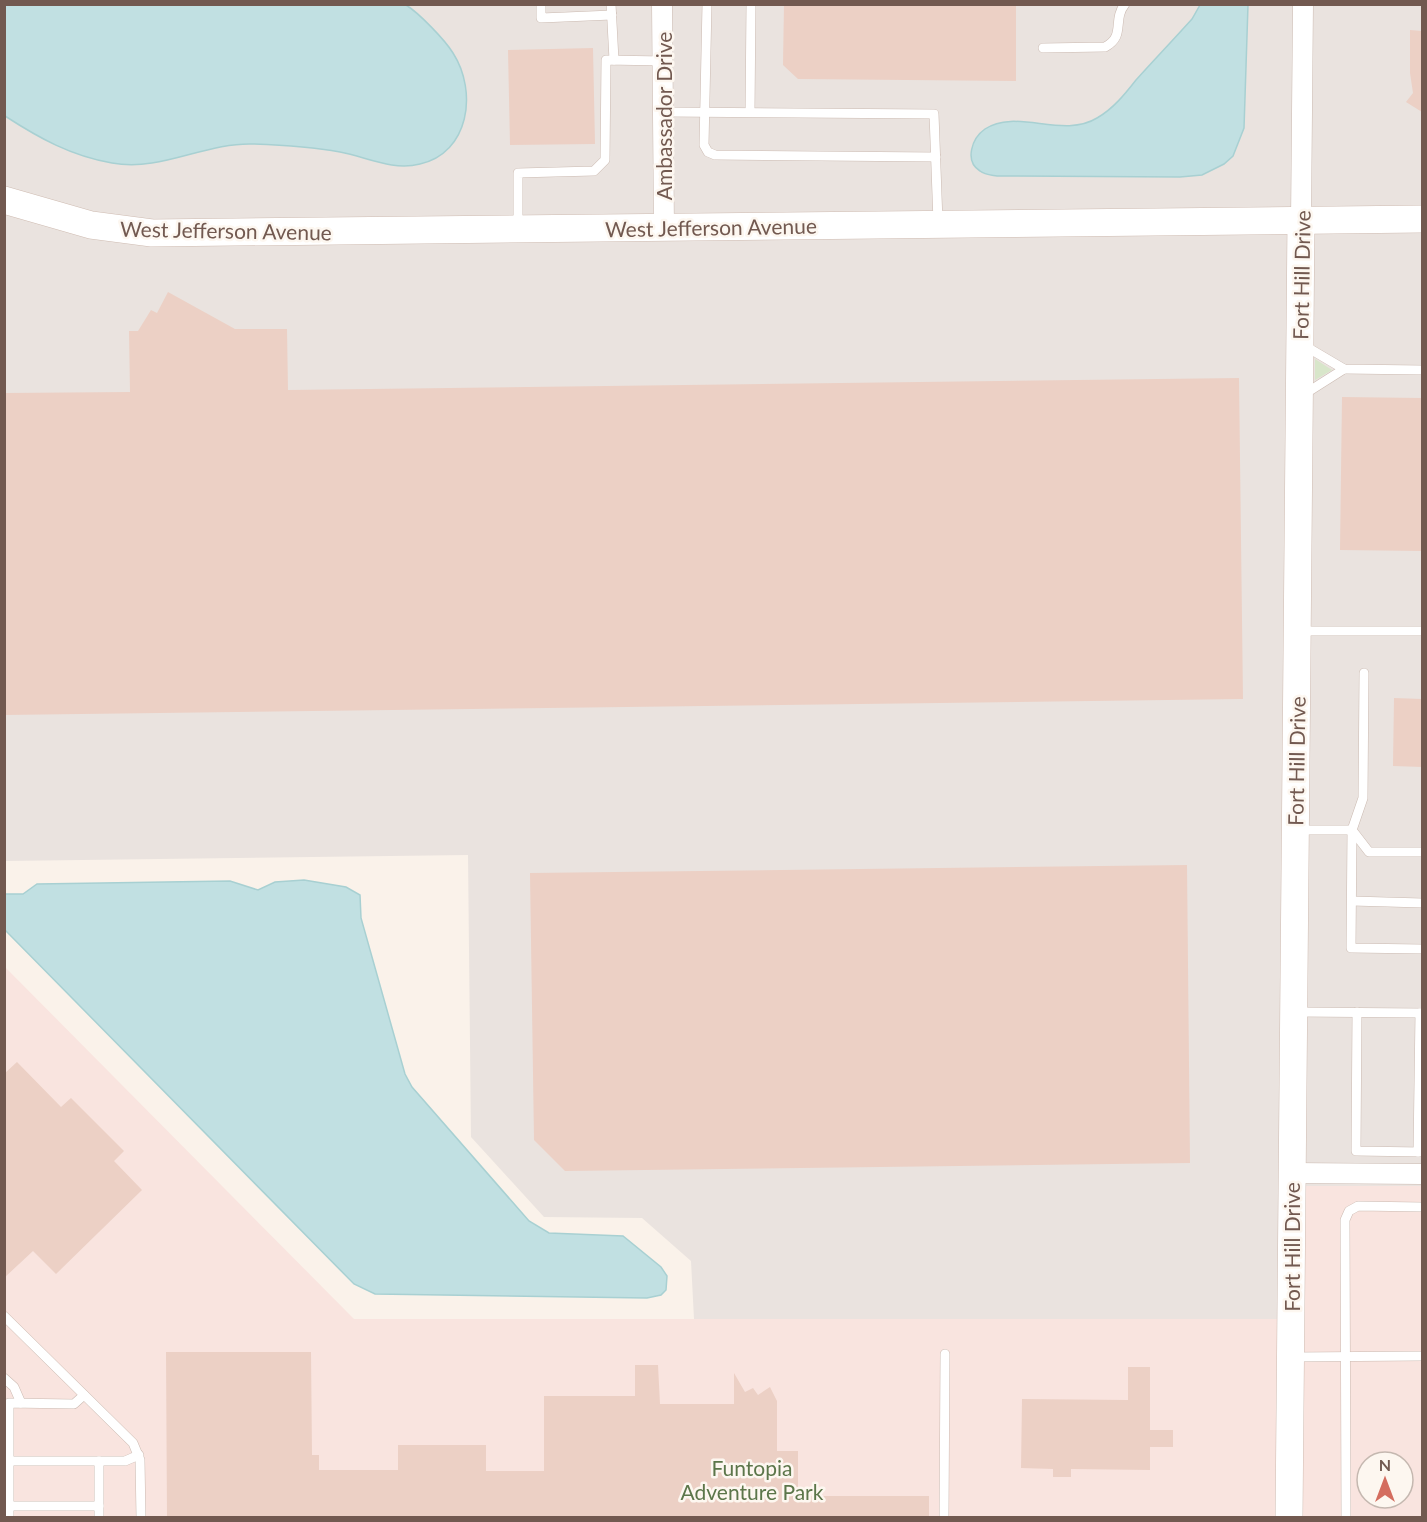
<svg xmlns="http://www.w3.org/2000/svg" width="1427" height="1522" font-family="Lato,sans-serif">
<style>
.commercial{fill:#f9e4df;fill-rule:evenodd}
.industrial{fill:#eae3df}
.green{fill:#d8e6ca}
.water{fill:#c1e0e2;stroke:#a8d0d2;stroke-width:1.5}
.building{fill:#ecd0c5}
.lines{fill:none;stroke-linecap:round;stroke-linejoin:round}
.lane-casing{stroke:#cbbab1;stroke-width:10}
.street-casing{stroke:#cbbab1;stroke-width:21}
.secondary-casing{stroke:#cfbcb2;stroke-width:28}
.lane{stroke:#fff;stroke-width:9}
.street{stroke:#fff;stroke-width:20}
.secondary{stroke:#fff;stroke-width:27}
.labels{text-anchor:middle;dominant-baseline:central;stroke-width:5;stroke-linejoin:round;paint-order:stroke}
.street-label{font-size:21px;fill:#725950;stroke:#fdf7f0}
.park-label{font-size:21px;fill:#5c764a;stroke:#fdf7f0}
</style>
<rect width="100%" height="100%" fill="#faf2ea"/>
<path class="commercial" d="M4 966 354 1319H1286L1287 1186H1422V1517H5ZM1367 1462H1403V1498H1367Z"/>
<path class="industrial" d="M4 5H1422V1186H1287L1286 1319H694L691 1261 642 1218 544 1217 471 1137 468 855 5 861Z"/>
<path class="green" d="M1315 359 1332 370 1315 380Z"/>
<g class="water">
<path d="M4 5H406C419 13 445 40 453 53 478 92 469 153 420 164 392 171 367 157 340 152 313 147 282 145 254 144 205 142 162 172 112 163 71 156 39 138 5 116Z"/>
<path d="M1200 5H1248L1244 128 1233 156 1224 164 1202 175 1180 177 997 176C992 175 985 175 980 171 964 161 972 138 985 129 1016 108 1063 139 1097 118 1113 109 1125 94 1136 80 1155 59 1174 39 1192 19Z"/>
<path d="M304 880 346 887 360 895 361 918 405 1074 412 1087 529 1221 549 1233 623 1236 661 1267 667 1276 666 1290 661 1295 647 1298 375 1294 354 1284 5 930V894H23L37 884 230 881 258 890 275 882Z"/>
</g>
<g class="building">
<path d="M784 4H1016V81L798 79 783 65Z"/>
<path d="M1410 30 1422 31V112L1406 102 1413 93 1410 73Z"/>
<path d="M593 48 595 144 510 145 508 50Z"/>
<path d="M168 292 235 329H287L288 390 1239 378 1243 699 4 715V393L130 392 129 331H138L151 310 157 313Z"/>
<path d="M1342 397 1422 398V551L1340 550Z"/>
<path d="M1394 698 1422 699V767L1393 766Z"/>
<path d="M1187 865 1190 1163 565 1171 534 1140 530 873Z"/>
<path d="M17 1062 61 1107 71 1098 124 1151 114 1161 142 1190 56 1274 33 1251 4 1278V1074Z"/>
<path d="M166 1352H311L312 1455H319V1470H398V1445H486V1471H544V1396H635V1365H658L660 1404H734V1373L745 1392 753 1388 758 1395 770 1387 777 1401V1451H798V1496H929V1518H167Z"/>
<path d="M1128 1367H1150V1430H1173V1447H1150V1470L1071 1469V1477H1053V1469L1021 1468 1022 1399 1128 1400Z"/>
</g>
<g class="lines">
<g class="lane-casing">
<g id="lane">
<path d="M541 4V18L612 15"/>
<path d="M611 4 614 60"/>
<path d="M707 4 704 145 708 152 715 155 936 157"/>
<path d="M1043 48 1105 47C1126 36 1112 20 1125 4"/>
<path d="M664 112 934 114 938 222"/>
<path d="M750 112 751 4"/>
<path d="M518 227V173L594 171 605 160 606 60 664 61"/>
<path d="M1305 346 1344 369 1422 370"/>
<path d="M1303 395 1344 369"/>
<path d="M1299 631H1422"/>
<path d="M1364 673 1363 798 1352 830 1351 948 1422 949"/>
<path d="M1297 830H1352L1369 852H1422"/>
<path d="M1352 901 1422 903"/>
<path d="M1296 1012 1422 1013"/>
<path d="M1357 1012 1356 1151 1422 1152"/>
<path d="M1418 1152 1420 1013"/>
<path d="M4 1316 133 1443 140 1460 141 1518"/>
<path d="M1293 1357 1422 1356"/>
<path d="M4 1378 14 1387 21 1403"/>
<path d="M9 1461H125L139 1455"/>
<path d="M99 1461V1518"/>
<path d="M9 1506H99"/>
<path d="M9 1518V1403L74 1404 84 1395"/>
<path d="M944 1518 945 1354"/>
<path d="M1346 1518 1345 1220 1349 1211 1358 1206 1422 1207"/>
</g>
</g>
<g class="street-casing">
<g id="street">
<path d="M662 4 664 228"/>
<path d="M1301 220 1303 4"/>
<path d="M1292 1173 1422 1174"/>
</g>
</g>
<g class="secondary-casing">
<g id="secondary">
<path d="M4 200 91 225 152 233 1422 219"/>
<path d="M1289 1518 1301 220"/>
</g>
</g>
<use href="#lane" class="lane"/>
<use href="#street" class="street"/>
<use href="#secondary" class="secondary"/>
</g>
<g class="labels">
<g class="street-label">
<text transform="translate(663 116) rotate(-90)">Ambassador Drive</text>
<text transform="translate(711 227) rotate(-1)">West Jefferson Avenue</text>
<text transform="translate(226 230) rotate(1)">West Jefferson Avenue</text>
<text transform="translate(1301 275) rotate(-89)">Fort Hill Drive</text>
<text transform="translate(1296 761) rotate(-89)">Fort Hill Drive</text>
<text transform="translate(1291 1247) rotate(-90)">Fort Hill Drive</text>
</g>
<g class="park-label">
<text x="752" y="1467">Funtopia<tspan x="752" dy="24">Adventure Park</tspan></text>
</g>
</g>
<rect width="1427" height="1522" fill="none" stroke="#725950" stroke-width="12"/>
<g transform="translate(1385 1480)"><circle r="28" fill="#fdf7f0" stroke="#c5b8b0" stroke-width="1.5"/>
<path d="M0-4.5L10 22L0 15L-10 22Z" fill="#d46d5f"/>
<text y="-9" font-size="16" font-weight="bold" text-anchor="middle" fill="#725950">N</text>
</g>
</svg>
